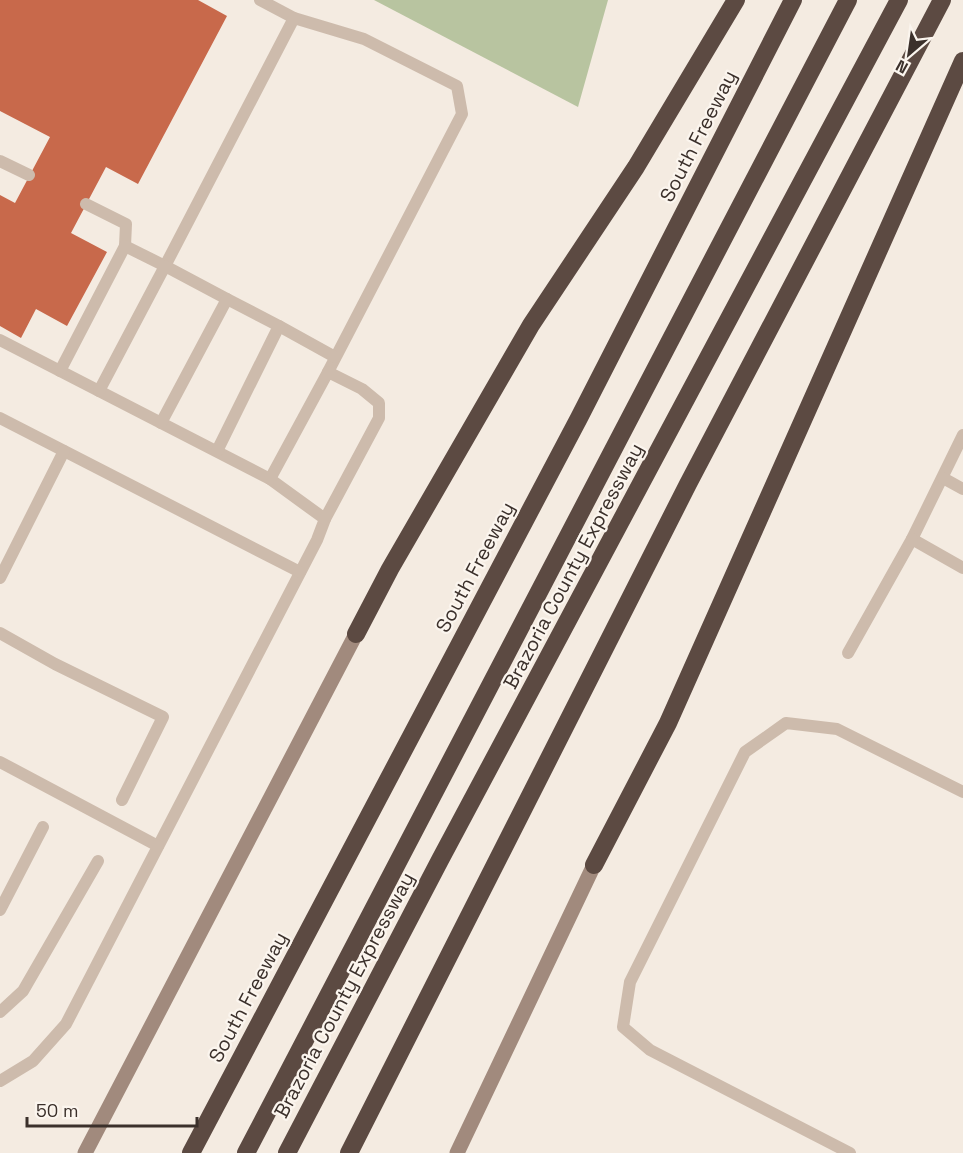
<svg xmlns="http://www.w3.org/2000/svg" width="963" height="1153" font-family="'Space Grotesk',sans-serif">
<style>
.green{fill:#b8c4a0}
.building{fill:#c8694b}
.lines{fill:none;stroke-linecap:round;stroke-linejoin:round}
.service{stroke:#cdbbac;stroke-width:12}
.secondary{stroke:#a18a7d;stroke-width:15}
.motorway{stroke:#5c4a42;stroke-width:18}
.labels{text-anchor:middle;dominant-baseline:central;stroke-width:4.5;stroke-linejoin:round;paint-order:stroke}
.street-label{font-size:20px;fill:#3b302b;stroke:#fbf5ee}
</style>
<rect width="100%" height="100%" fill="#f4ebe1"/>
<path class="green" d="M374 0H608L578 107Z"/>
<path class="building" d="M0 0H198L227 16 138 184 106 167 71 233 107 252 67 326 36 309 21 338 0 326V195L15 203 50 137 0 111Z"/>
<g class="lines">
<g class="service">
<path d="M260 0 294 18 364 39 457 86 462 114 328 372"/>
<path d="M0 161 29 175"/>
<path d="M86 204 126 224 125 246"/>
<path d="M279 326 335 357"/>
<path d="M0 340 270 479 325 519 317 540 66 1024 33 1061 0 1081"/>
<path d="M60 371 125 246 165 266 294 18"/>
<path d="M99 391 165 266 227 299"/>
<path d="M0 418 300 572"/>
<path d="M161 423 227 299 279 326 217 451"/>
<path d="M963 435 912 539 963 568"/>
<path d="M943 478 963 489"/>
<path d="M270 479 328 372 362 389 379 403V418L325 519"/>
<path d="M0 578 64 451"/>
<path d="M0 633 55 664 163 717 122 800"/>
<path d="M848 653 912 539"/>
<path d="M0 762 158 846"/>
<path d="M0 910 43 827"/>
<path d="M0 1012 23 991 98 861"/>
<path d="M850 1153 650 1050 623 1027 630 982 745 752 786 723 837 729 963 792"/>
</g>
<g class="secondary">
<path d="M85 1153 356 634"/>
<path d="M457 1153 594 865"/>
</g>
<g class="motorway">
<path d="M356 634 390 569 531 325 636 167 736 0"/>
<path d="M594 865 668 723 963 61"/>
<path d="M191 1153 579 418 793 0"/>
<path d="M246 1153 848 0"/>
<path d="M287 1153 440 860 899 0"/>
<path d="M349 1153 688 484 942 0"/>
</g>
</g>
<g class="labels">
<g class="street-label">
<text transform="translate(698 136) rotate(-63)">South Freeway</text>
<text transform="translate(573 566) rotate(-62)">Brazoria County Expressway</text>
<text transform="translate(475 567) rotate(-62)">South Freeway</text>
<text transform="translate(344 995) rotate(-62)">Brazoria County Expressway</text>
<text transform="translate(248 997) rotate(-62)">South Freeway</text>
</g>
</g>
<g transform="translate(909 54) rotate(209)" stroke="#fbf5ee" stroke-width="4.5" paint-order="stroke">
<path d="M0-4.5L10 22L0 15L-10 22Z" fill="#3b302b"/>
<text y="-9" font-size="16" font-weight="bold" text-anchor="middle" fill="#3b302b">N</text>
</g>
<path d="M27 1117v9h170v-9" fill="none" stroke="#3b302b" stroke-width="3"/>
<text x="36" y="1117" font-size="18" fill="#3b302b" stroke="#fbf5ee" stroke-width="4.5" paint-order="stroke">50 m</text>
</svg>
